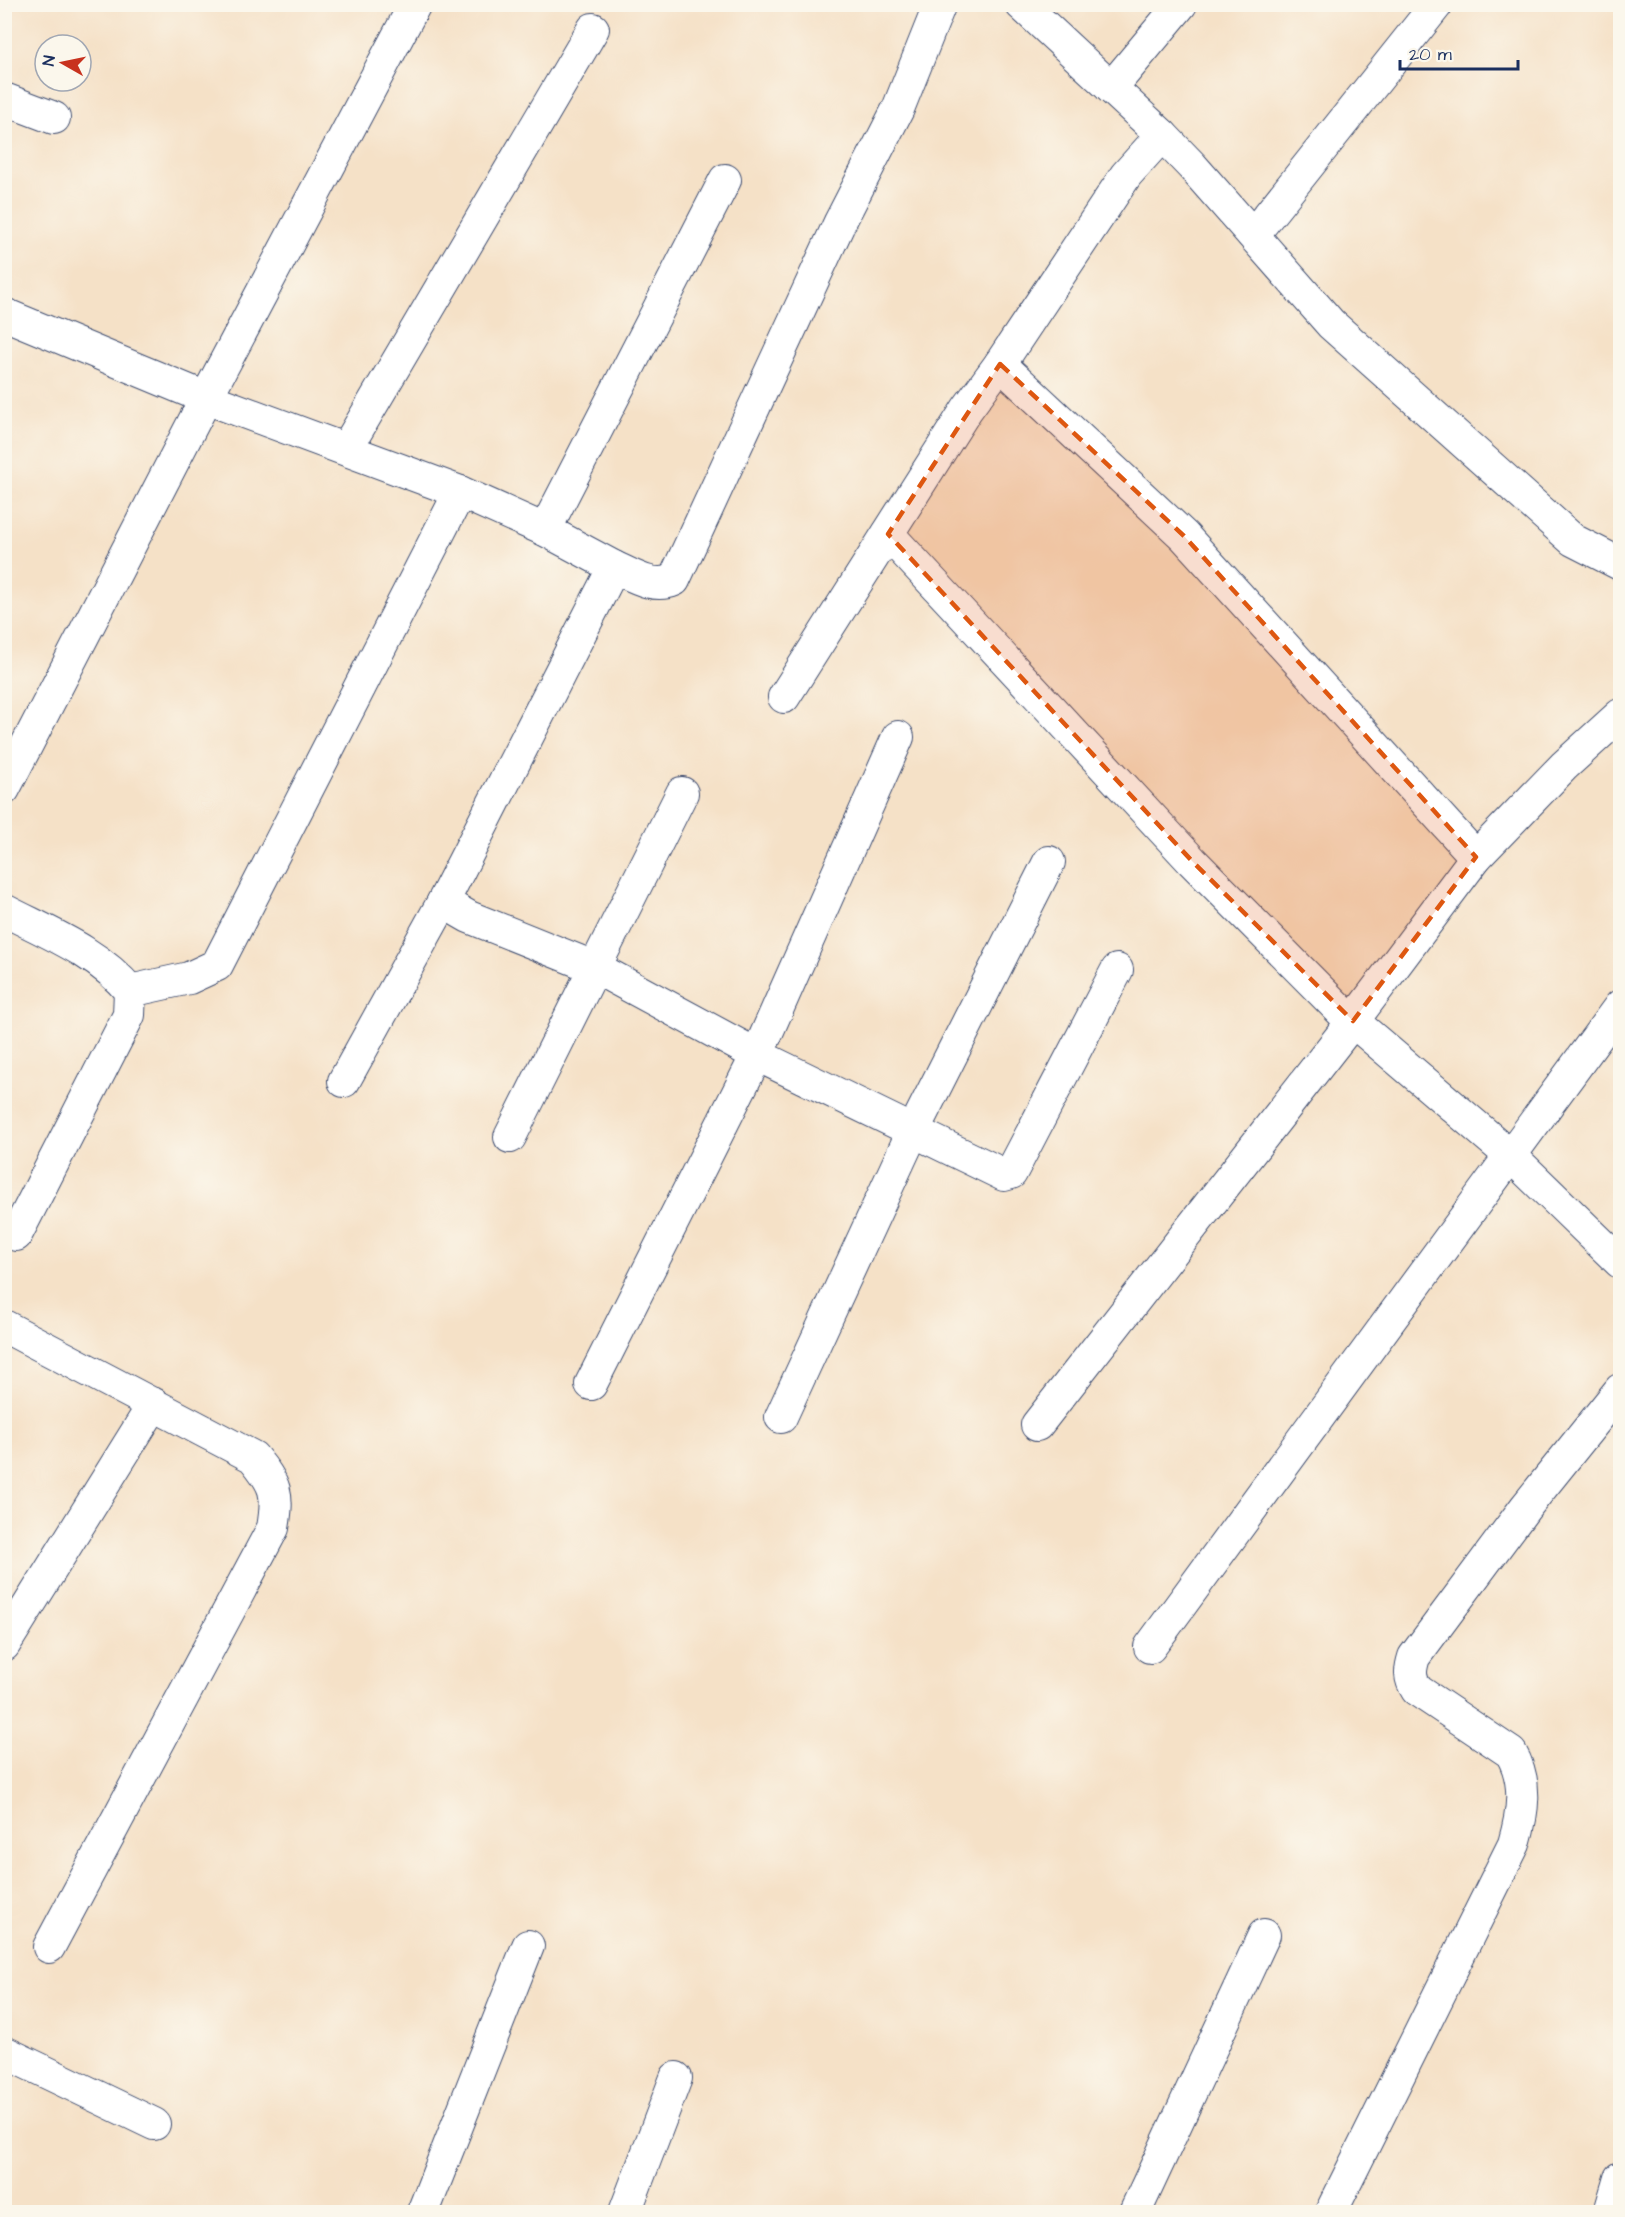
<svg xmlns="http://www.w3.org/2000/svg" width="1625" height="2217" font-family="'Architects Daughter',sans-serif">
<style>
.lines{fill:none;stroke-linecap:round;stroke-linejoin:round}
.street-casing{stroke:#3c4a6e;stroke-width:34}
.street{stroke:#fff;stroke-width:32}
.marked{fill:#de5710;fill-opacity:0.2;stroke:#de5710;stroke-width:4.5;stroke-dasharray:12 8;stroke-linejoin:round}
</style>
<rect width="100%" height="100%" fill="#fbf7ec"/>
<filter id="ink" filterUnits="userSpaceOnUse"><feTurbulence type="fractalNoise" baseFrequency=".0167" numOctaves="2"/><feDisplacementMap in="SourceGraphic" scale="12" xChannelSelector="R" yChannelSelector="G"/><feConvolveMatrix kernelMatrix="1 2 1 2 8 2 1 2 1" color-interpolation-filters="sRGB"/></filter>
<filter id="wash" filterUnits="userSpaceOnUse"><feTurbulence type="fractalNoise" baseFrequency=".008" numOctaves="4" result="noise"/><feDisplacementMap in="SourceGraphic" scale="24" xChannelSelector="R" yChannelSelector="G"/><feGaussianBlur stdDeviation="1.35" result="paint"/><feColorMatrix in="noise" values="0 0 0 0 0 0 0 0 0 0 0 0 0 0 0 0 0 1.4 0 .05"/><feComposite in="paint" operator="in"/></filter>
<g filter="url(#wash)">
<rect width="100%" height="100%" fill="#f5e1c7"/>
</g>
<g filter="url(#ink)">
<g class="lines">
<g class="street-casing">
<g id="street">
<path d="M940 4 898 109 840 222 674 580C653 589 634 576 614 567L443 902 469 917 596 968 757 1055 1004 1175 1011 1173 1117 970"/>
<path d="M1021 4 1162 135 1192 166 1331 324 1573 540 1620 564"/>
<path d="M1111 88 1181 4"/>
<path d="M4 99 54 118"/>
<path d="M1253 235 1437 4"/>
<path d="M4 314 206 398 460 492 545 530 614 567"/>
<path d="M1000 364 1184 536 1476 857"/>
<path d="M346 449 593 29"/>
<path d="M545 530 725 180"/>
<path d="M888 534 1192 861 1341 1011 1511 1156 1620 1262"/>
<path d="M784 697 967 409 1000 364 1126 175 1162 135"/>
<path d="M4 789 206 398 415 4"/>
<path d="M4 910C48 933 98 952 130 991L129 1015 16 1235"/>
<path d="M130 991 189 978 217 965 460 492"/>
<path d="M344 1081 443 902"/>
<path d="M510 1137 682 793"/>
<path d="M4 1326 253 1457C276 1485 279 1493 273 1528L49 1947"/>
<path d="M591 1384 757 1055 898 737"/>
<path d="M781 1417 913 1131 1049 862"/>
<path d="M1037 1425 1353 1021 1476 857 1564 766 1620 715"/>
<path d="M4 1645 154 1404"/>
<path d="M1150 1647 1620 1006"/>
<path d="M4 2052 154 2124"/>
<path d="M423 2212 528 1946"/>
<path d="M625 2212 676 2078"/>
<path d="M1135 2212 1264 1935"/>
<path d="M1331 2212 1514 1844C1523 1813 1528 1782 1511 1753L1417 1690C1409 1678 1410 1670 1414 1657L1525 1508 1620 1390"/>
<path d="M1610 2212 1620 2178"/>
</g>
</g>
<use href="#street" class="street"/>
</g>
</g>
<path class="marked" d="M1000 364 1184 536 1476 857 1353 1021 1192 861 888 534Z"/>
<rect width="1625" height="2217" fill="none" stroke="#fbf7ec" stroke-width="24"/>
<g transform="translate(63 63) rotate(279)"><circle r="28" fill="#fbf7ec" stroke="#a1a7b3" stroke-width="1.5"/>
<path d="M0-4.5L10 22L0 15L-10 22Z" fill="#c8321e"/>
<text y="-9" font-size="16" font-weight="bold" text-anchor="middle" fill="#1b2f5e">N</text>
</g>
<path d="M1400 60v9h118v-9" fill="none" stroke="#1b2f5e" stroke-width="3"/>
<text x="1409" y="60" font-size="18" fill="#1b2f5e" stroke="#fbf7ec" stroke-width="4.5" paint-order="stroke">20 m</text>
</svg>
